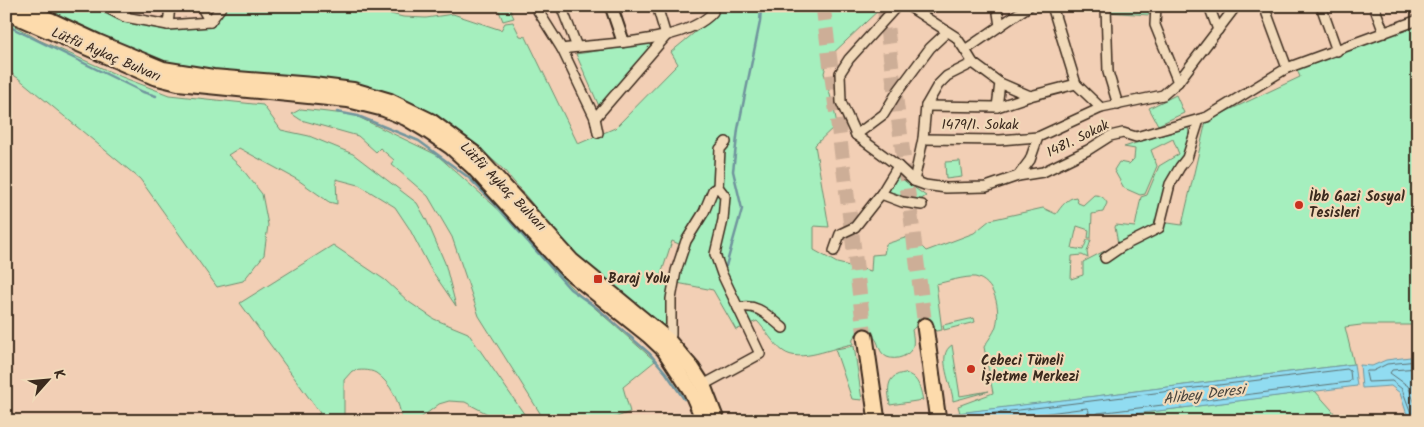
<svg xmlns="http://www.w3.org/2000/svg" width="1424" height="427" font-family="Kalam,sans-serif">
<style>
.green{fill:#a5efbe;stroke:#708c6e}
.water{fill:#91dcf1;stroke:#6f959d}
.lines{fill:none;stroke-linecap:round;stroke-linejoin:round}
.shore{stroke:#5d7172;stroke-width:1}
.stream{stroke:#6f959d;stroke-width:2.5}
.highway-tunnel{stroke:#cdae97;stroke-width:15;stroke-dasharray:15 8;stroke-linecap:butt}
.street-casing{stroke:#3b2a1e;stroke-width:12}
.secondary-casing{stroke:#3b2a1e;stroke-width:15}
.primary-casing{stroke:#3b2a1e;stroke-width:18}
.highway-casing{stroke:#3b2a1e;stroke-width:19}
.street{stroke:#f1d9b9;stroke-width:9}
.secondary{stroke:#f1d9b9;stroke-width:11}
.primary{stroke:#fddbac;stroke-width:14}
.highway{stroke:#fddbac;stroke-width:15}
.poi-dot{fill:#c8321e;stroke:#f1d9b9;stroke-width:2}
.labels{text-anchor:middle;dominant-baseline:central;stroke-width:4.5;stroke-linejoin:round;paint-order:stroke}
.street-label{font-size:14px;fill:#3b2a1e;stroke:#f1d9b9}
.poi-label{font-size:14px;font-weight:bold;fill:#3b2a1e;stroke:#f1d9b9;text-anchor:start}
.water-label{font-size:15px;font-style:italic;fill:#48453e;stroke:#f1d9b9}
</style>
<rect width="100%" height="100%" fill="#f2cfb5"/>
<filter id="ink" filterUnits="userSpaceOnUse"><feTurbulence type="fractalNoise" baseFrequency=".02" numOctaves="2"/><feDisplacementMap in="SourceGraphic" scale="10" xChannelSelector="R" yChannelSelector="G"/><feConvolveMatrix kernelMatrix="1 2 1 2 8 2 1 2 1" color-interpolation-filters="sRGB"/></filter>
<g filter="url(#ink)">
<g class="green">
<path d="M37 6H92L118 20 169 29 214 25 228 6H358L403 17 426 18 453 14 501 30 505 23 513 22 520 36 526 37 578 144 615 128 678 64 671 52 716 15 723 6H883L828 58 824 73 834 109 837 124 815 145 829 227 814 226V250L837 263 871 271 872 255 884 254 886 244 911 236 926 251 974 233 990 220 1043 208 1056 214C1061 207 1067 198 1076 197L1078 203 1083 205 1094 195C1100 195 1104 197 1107 203L1103 212 1092 214 1091 238H1088L1089 230 1077 226 1072 248 1083 250 1087 240H1091L1087 252 1088 258 1082 255 1072 256 1071 279 1083 275V262L1118 244 1115 227 1116 225 1135 227 1141 197 1147 195 1159 166 1179 154 1173 139 1151 150 1157 166 1145 194 1140 195 1124 188 1114 170 1119 162 1129 164 1134 159 1135 149 1124 147 1188 126 1190 142 1154 228 1168 223 1182 225 1206 121 1300 77 1296 67 1418 24V325H1361L1345 327 1354 364 960 413 958 406 993 393 984 347C988 340 994 333 996 326 1001 309 995 281 975 277 965 276 946 282 936 284L942 330 936 331C928 324 920 321 912 330 913 335 914 341 913 346 910 356 896 361 887 357 873 349 885 336 860 332 854 335 852 338 853 344 833 347 800 364 783 351 774 345 765 329 757 321L736 330 713 290 677 283 688 248 672 241 660 278 672 284 666 305 670 329 667 330 644 313 576 256 504 170 474 143 442 120 392 97 345 82 178 66 161 61Z"/>
<path d="M497 6H508L514 18 503 21Z"/>
<path d="M1107 6H1149V15L1107 12Z"/>
<path d="M6 21 39 40 122 77 169 95 263 105 281 130 309 136 353 154 417 203 427 221 445 263 456 306 430 268 409 228 395 207 359 185 336 179 337 204 329 202 298 180 239 148 228 155 240 166 262 194 268 225 264 255 243 281 217 287 140 179 18 78 6 70Z"/>
<path d="M653 43 599 106 576 54Z"/>
<path d="M1176 95 1184 113 1158 125 1149 108Z"/>
<path d="M301 109 354 115 437 155 509 219 571 287 655 361 623 387 630 412 607 421H545L479 316 452 237 428 196 391 164 394 160 380 148 376 152 358 136 301 120 292 114Z"/>
<path d="M960 161 962 177 946 179 945 162Z"/>
<path d="M898 176 926 196 920 200 887 191Z"/>
<path d="M333 245 385 280 409 302 434 319 468 333 529 421H501L465 402 449 401 439 404 417 421H402C400 403 391 383 376 373 369 369 360 370 352 371L344 380V421H308L320 413 240 303Z"/>
<path d="M974 318 975 322 944 330 943 325Z"/>
<path d="M952 345 960 396 989 391 953 401C953 387 935 355 952 345Z"/>
<path d="M854 346 862 400 852 399 835 349Z"/>
<path d="M905 373C919 377 920 388 923 400L890 405C888 390 885 375 905 373Z"/>
<path d="M1315 391 1332 410 1339 421H1079Z"/>
</g>
<g class="water">
<path d="M1418 356V421H1409L1400 393 1391 386 1362 388 1360 365 1372 366 1386 360Z"/>
<path d="M1354 364 1357 386 1079 421H893Z"/>
</g>
<g class="lines">
<g class="shore">
<path d="M1418 368 1392 370 1390 373 1408 386 1418 411"/>
<path d="M947 419 1347 369 1350 371 1351 380 1349 382 1098 413 1094 416 1093 421"/>
<path d="M987 421 1087 408 1089 411 1087 421"/>
<path d="M1414 421 1402 389 1392 381 1368 382 1366 373 1367 371H1373L1387 364 1418 361"/>
</g>
<g class="stream">
<path d="M6 25 143 92 156 96"/>
<path d="M337 112 358 116 419 141 468 177 491 200 570 289 597 308 650 354 666 373 684 399"/>
<path d="M726 266 742 209 733 171 738 129 760 22 761 6"/>
</g>
<g class="highway-tunnel">
<path d="M823 6 865 337"/>
<path d="M884 6 925 326"/>
</g>
<g class="street-casing">
<g id="street">
<path d="M103 6 125 17 168 25 210 22 222 6"/>
<path d="M201 6 210 22"/>
<path d="M535 6 562 49 595 118 666 36 657 6"/>
<path d="M561 6 577 47"/>
<path d="M897 6 849 59 840 73 841 102 856 135 898 166 914 181 925 185 946 188 986 187 1018 176 1030 160 1038 137 1101 108 1163 95 1178 82 1236 6"/>
<path d="M908 6 956 37 965 50"/>
<path d="M997 6 1000 26"/>
<path d="M1029 6 965 50 973 63 1000 83 1030 96 1076 84"/>
<path d="M1052 6 1076 84 1101 108"/>
<path d="M1106 6 1108 72 1118 105"/>
<path d="M1156 6 1155 25 1178 82"/>
<path d="M1209 6 1218 30"/>
<path d="M1321 6 1337 51"/>
<path d="M1374 6 1384 33"/>
<path d="M125 17V6"/>
<path d="M168 25 170 6"/>
<path d="M562 49C603 43 687 43 713 12L711 6"/>
<path d="M1287 68 1418 20"/>
<path d="M926 106 997 107 1000 83"/>
<path d="M997 107 1030 96"/>
<path d="M595 118 598 133"/>
<path d="M856 135 884 114 898 91 930 48 947 32"/>
<path d="M923 139 1000 140 1038 137"/>
<path d="M1018 176 1043 172 1088 150 1110 136 1123 133 1136 137 1207 117 1287 68 1264 6"/>
<path d="M914 181 923 139 926 106 938 85 947 76 973 63"/>
<path d="M718 187 720 149 726 142"/>
<path d="M881 194 902 202 922 205"/>
<path d="M834 251 840 234 855 227 881 194 898 166"/>
<path d="M1105 258 1121 247 1159 228 1170 184 1180 167 1187 158 1199 120"/>
<path d="M738 308C757 302 769 317 783 328"/>
<path d="M668 340 671 335V299L676 271 686 241 704 212 713 190 718 187 725 196 723 220 715 254 722 274 760 354 703 385"/>
</g>
</g>
<g class="secondary-casing">
<path id="secondary" d="M611 6 623 41"/>
</g>
<g class="primary-casing">
<g id="primary">
<path d="M20 6 98 42 163 69 213 77 313 85 353 90 390 101 431 121 474 153 572 261 668 340 692 368 703 385 717 421"/>
<path d="M6 12 154 77 178 83 348 100 384 109 406 118 426 130 451 147 473 167 567 270 648 335 664 350 691 391 704 421"/>
</g>
</g>
<g class="highway-casing">
<g id="highway">
<path d="M925 326 938 421"/>
<path d="M865 337 877 421"/>
</g>
</g>
<use href="#street" class="street"/>
<use href="#secondary" class="secondary"/>
<use href="#primary" class="primary"/>
<use href="#highway" class="highway"/>
</g>
</g>
<g class="poi-dot">
<circle cx="1299" cy="205" r="5"/>
<rect x="593" y="274" width="10" height="10" rx="2.5"/>
<circle cx="971" cy="369" r="5"/>
</g>
<g class="labels">
<g class="street-label">
<text transform="translate(106 55) rotate(23)">Lütfü Aykaç Bulvarı</text>
<text x="980" y="125">1479/1. Sokak</text>
<text transform="translate(1078 139) rotate(-26)">1481. Sokak</text>
<text transform="translate(503 187) rotate(46)">Lütfü Aykaç Bulvarı</text>
</g>
<g class="poi-label">
<text x="1309" y="197">İbb Gazi Sosyal<tspan x="1309" dy="16">Tesisleri</tspan></text>
<text x="608" y="279">Baraj Yolu</text>
<text x="981" y="361">Cebeci Tüneli<tspan x="981" dy="16">İşletme Merkezi</tspan></text>
</g>
<g class="water-label">
<text transform="translate(1204 395) rotate(-7)">Alibey Deresi</text>
</g>
</g>
<rect width="1424" height="427" fill="none" stroke="#f1d9b9" stroke-width="25"/>
<rect x="12" y="12" width="1399" height="402" fill="none" stroke="#3b2a1e" stroke-width="2" filter="url(#ink)"/>
<g transform="translate(48 380) rotate(63)" stroke="#f1d9b9" stroke-width="4" paint-order="stroke">
<path d="M0-4L9 19L0 12L-9 19Z" fill="#3b2a1e"/>
<text y="-8" font-size="14" font-weight="bold" text-anchor="middle" fill="#3b2a1e">K</text>
</g>
</svg>
